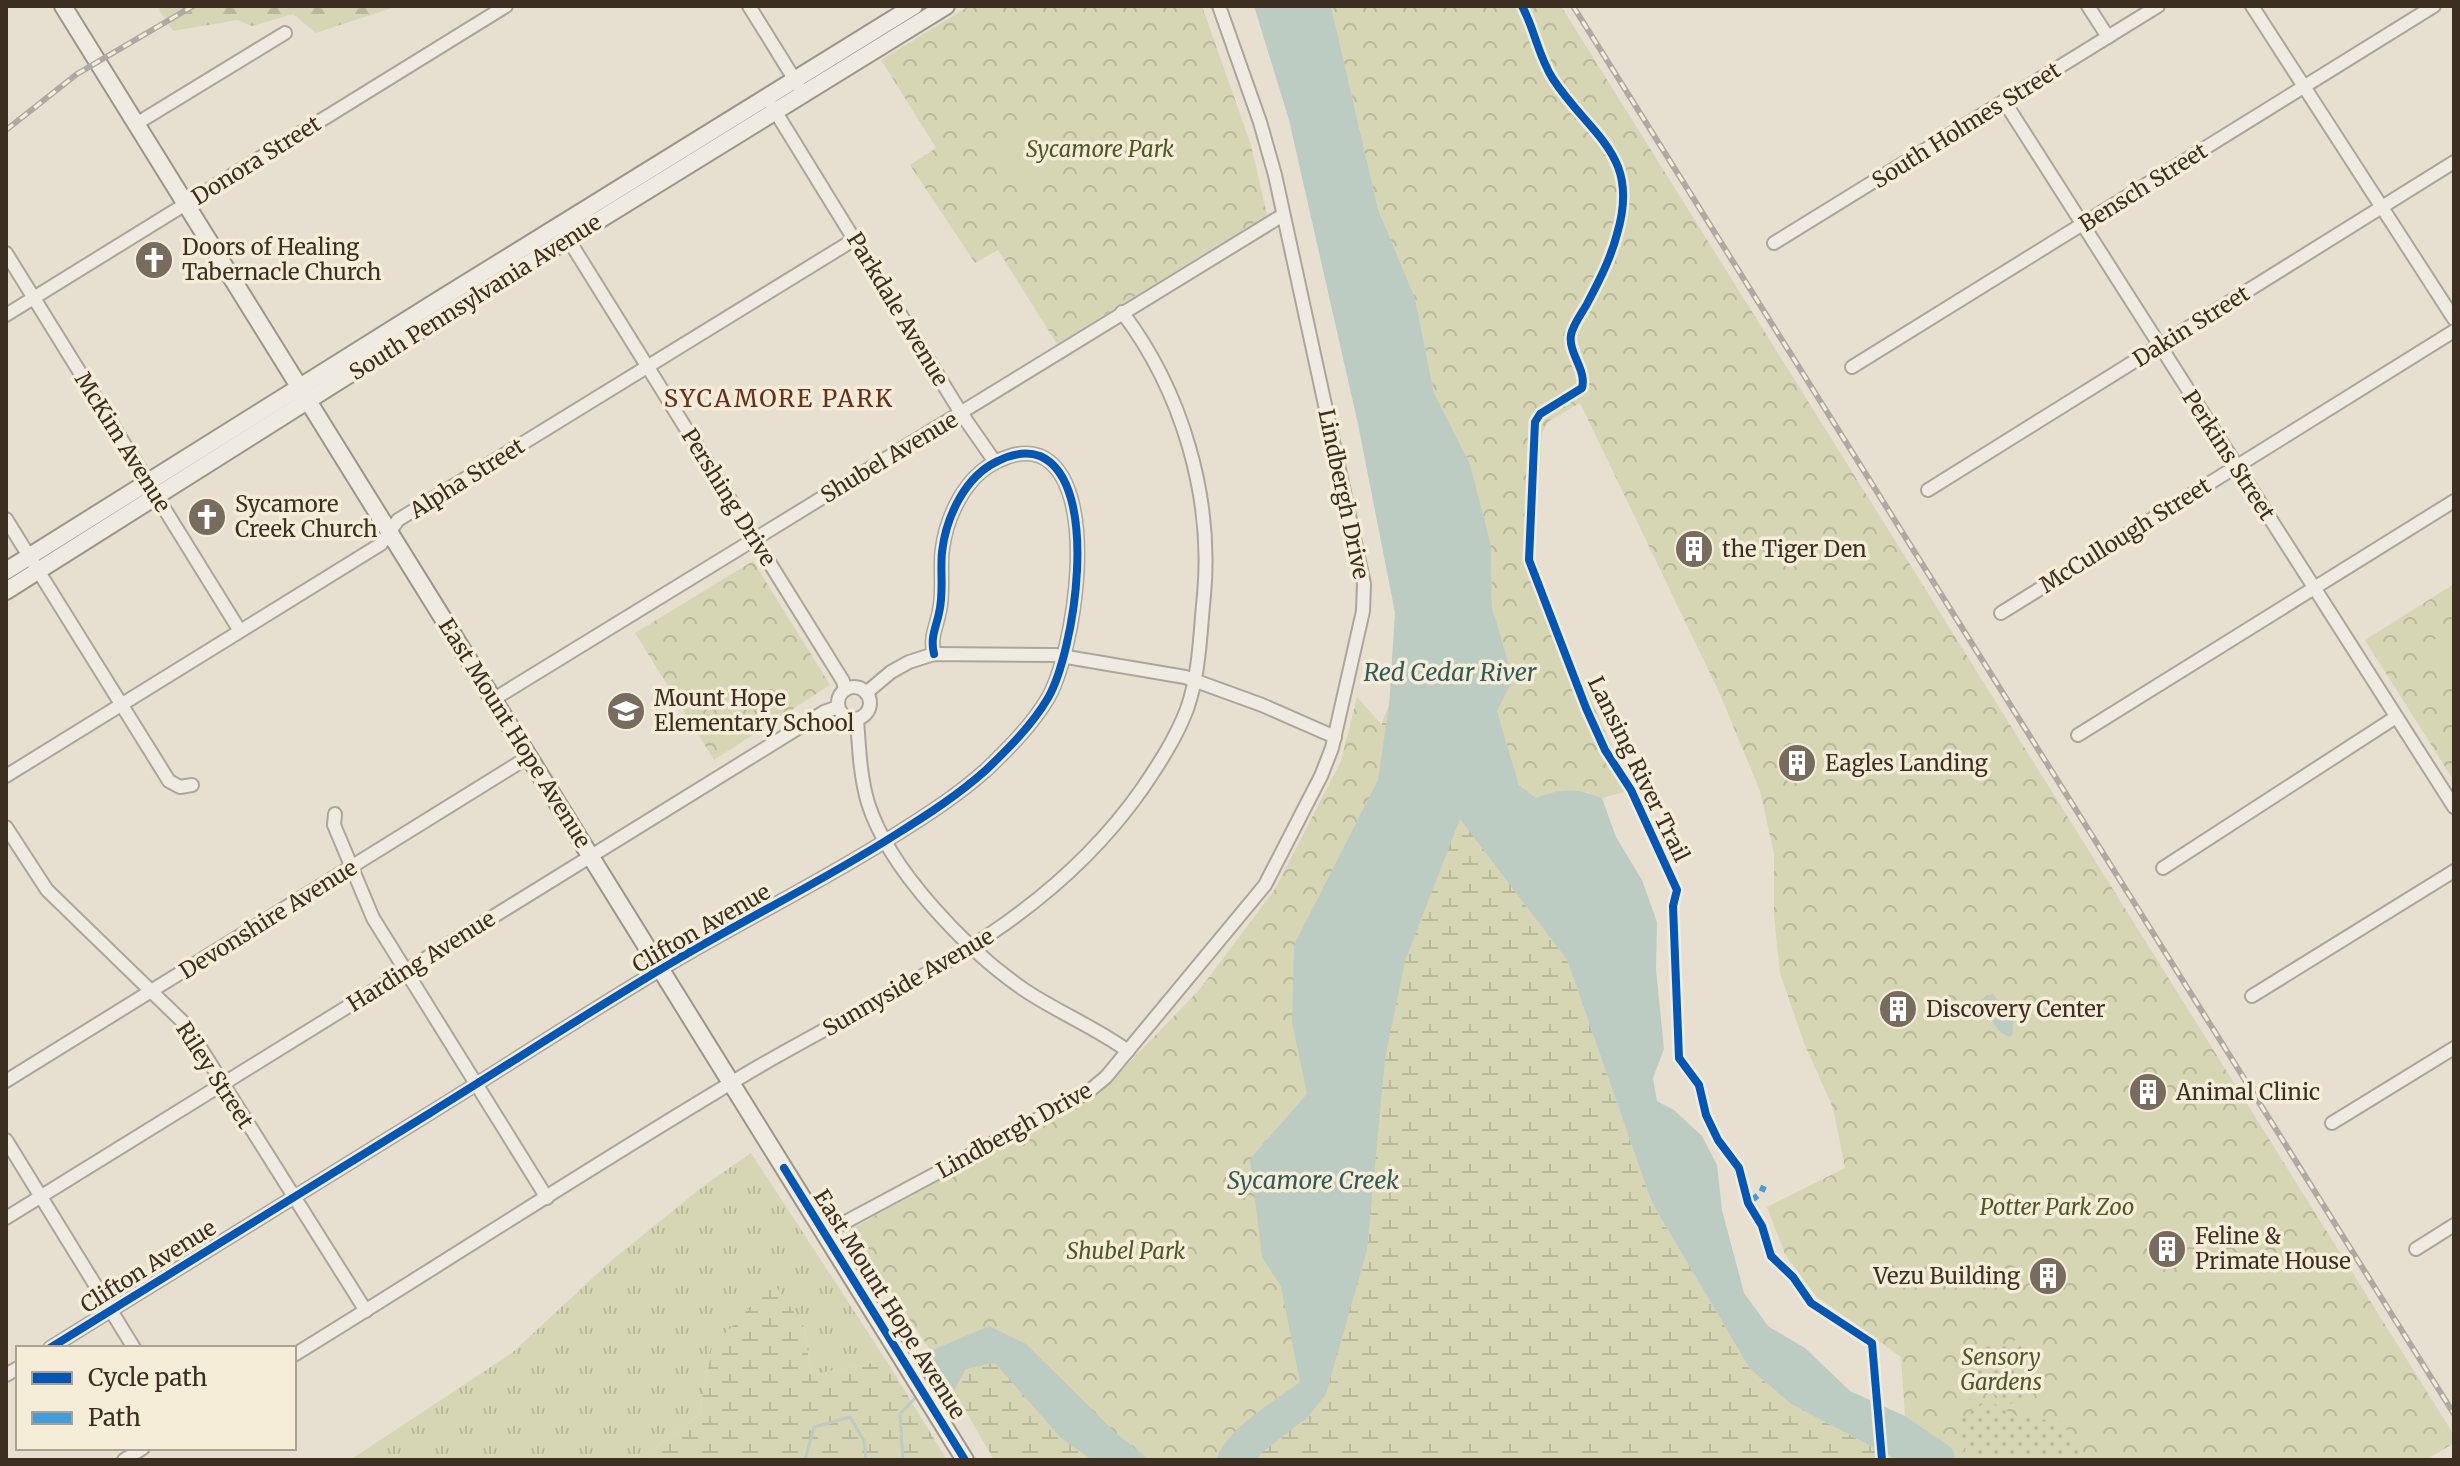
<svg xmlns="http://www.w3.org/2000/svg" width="2460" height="1466" font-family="Merriweather,serif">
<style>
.grass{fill:url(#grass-tufts)}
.forest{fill:url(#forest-firs)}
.wetland{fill:url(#wetland-marsh)}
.park{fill:url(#park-crowns)}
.garden{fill:url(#garden-dots)}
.pitch{fill:#d6d6b4}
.water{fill:#bcccc2}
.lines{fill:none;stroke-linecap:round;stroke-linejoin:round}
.stream{stroke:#bcccc2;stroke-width:3}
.street-casing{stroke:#aca59a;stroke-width:16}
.secondary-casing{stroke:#9c958a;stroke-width:20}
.street{stroke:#efebe3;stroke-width:12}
.secondary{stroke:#efebe3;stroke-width:16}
.rail-casing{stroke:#aeaaa3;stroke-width:6}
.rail{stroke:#f6edd9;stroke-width:3;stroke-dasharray:9;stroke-linecap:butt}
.quiet{stroke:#3f9de0;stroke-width:6;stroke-dasharray:12 6;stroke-linecap:butt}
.cycleway-casing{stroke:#f6edd9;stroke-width:13}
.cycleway{stroke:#0057b8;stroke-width:8}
.labels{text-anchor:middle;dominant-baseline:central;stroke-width:7;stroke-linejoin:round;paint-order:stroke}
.street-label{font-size:22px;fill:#3c2e21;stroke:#f6edd9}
.park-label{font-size:22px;font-style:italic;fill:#4c5828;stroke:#f6edd9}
.poi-label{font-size:22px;fill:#3c2e21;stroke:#f6edd9;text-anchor:start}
.neighbourhood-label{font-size:24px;letter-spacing:2px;fill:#682f21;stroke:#f6edd9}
.water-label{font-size:24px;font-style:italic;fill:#315b58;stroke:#f6edd9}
</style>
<defs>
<pattern id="grass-tufts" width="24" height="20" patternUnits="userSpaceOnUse" patternTransform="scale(2)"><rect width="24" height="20" fill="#d6d6b4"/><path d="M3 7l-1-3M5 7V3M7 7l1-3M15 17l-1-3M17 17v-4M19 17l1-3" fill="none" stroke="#b9b89a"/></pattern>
<pattern id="forest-firs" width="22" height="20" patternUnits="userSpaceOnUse" patternTransform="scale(2)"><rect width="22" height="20" fill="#d6d6b4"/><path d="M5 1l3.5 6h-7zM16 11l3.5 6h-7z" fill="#b9b89a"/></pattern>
<pattern id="wetland-marsh" width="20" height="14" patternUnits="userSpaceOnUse" patternTransform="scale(2)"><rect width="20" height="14" fill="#d6d6b4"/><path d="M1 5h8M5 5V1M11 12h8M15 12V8" fill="none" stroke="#b9b89a"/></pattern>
<pattern id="park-crowns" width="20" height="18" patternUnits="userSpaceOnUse" patternTransform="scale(2)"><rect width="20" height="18" fill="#d6d6b4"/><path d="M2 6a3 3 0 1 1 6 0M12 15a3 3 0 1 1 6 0" fill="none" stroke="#b9b89a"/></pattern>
<pattern id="garden-dots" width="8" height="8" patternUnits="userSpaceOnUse" patternTransform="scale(2)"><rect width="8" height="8" fill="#d6d6b4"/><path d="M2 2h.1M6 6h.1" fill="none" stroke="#b9b89a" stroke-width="1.8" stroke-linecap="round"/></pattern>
</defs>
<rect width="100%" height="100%" fill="#e7e0d1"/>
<path class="grass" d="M751 1153 886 1360 811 1375 804 1327 712 1348 699 1415 639 1460H350L512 1353 612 1260 706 1184Z"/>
<path class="forest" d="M161 6H398L316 33 293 14 252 26 237 20 173 31 159 10Z"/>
<g class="wetland">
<path d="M1389 705 1460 818 1567 960 1652 1203 1750 1369 1791 1404 1897 1460H994L871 1247 1106 1243 1360 775Z"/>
<path d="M773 1282 804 1327 811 1375 886 1360 947 1460H639L699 1415 712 1348Z"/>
</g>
<g class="park">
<path d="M969 6H1202L1251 145 1267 215 1057 344 998 250 975 263 910 165 936 148 881 60Z"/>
<path d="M1331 6H1561L2454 1435V1443L2426 1460H1956L1951 1448 1905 1416 1901 1357 1816 1296 1785 1254 1767 1207 1845 1168 1833 1108 1804 1043 1780 973 1774 916V854L1760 791 1719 692 1580 403 1549 421 1542 433 1535 555 1558 626 1615 754 1636 789 1602 798 1587 792 1536 798 1519 785 1497 711 1511 684 1507 657 1492 608 1491 545 1470 464 1434 393 1415 298 1378 209Z"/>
<path d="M753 561 830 685 714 760 635 633Z"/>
<path d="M2454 584V781L2365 640Z"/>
<path d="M1357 697 1401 746 1323 1087 1310 1366 1289 1402 1230 1460H1122L1001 1333 935 1357 849 1230 1098 1095 1200 989 1275 889 1341 761Z"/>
</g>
<g class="garden">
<path d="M2018 1338 2028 1366 2040 1382 2033 1395 2010 1404 1962 1375 1960 1371 1966 1355 1981 1345H2006Z"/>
<path d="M1986 1399 2017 1416 2062 1422 2080 1448 2084 1460H1970L1958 1431 1961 1420Z"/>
</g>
<g class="pitch">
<path d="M1025 123C1048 124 1067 142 1064 166L1023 196 991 153 1005 132Z"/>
<path d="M2454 626V686L2449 689 2427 652 2428 644Z"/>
</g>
<g class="water">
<path d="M1254 6H1331L1378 209 1415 298 1434 393 1470 464 1491 545 1492 608 1507 657 1511 684 1497 711 1519 785 1536 798C1560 788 1578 788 1602 798L1616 837 1642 880 1657 922 1656 969 1664 1049 1653 1078 1657 1101 1674 1110 1702 1136 1717 1165 1722 1210 1744 1293 1768 1326 1805 1348 1850 1391 1905 1416 1952 1448 1956 1460H1897L1791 1404 1750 1369 1652 1203 1567 960 1460 819 1405 961 1385 1059 1367 1250 1326 1394 1307 1418 1260 1454 1258 1460H1216C1225 1430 1276 1400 1300 1382L1281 1287 1262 1257 1250 1159 1307 1094 1292 1022 1294 945 1378 780 1389 705 1395 613 1358 424 1313 226 1289 120Z"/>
<path d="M1993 993 2000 1008 2012 1011C2015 1018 2011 1025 2013 1033L2010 1037C1989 1031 1995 1009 1973 1008L1972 1003 1976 999 1980 1001Z"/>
<path d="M989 1326 1026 1344 1118 1435 1150 1460H1092L1060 1437 995 1363 966 1369 954 1390 928 1352Z"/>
</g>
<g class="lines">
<g class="stream">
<path d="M926 1387 943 1369"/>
<path d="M805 1460 814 1427 850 1417 864 1441 866 1460"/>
<path d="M903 1460 900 1414 918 1395"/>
</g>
<g class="street-casing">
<g id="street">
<path d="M749 6 798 85"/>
<path d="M2088 6 2108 37"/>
<path d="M2252 6 2454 319"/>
<path d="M2004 101 2454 807"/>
<path d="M772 106 961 413 995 462"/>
<path d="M136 124 285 33"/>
<path d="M565 234 843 681 845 690"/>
<path d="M1774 243 2158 6"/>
<path d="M6 253 240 631"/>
<path d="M6 315 506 6"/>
<path d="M1852 367 2434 6"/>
<path d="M1928 490 2454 162"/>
<path d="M6 519 169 781 180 787 192 785"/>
<path d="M2001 613 2454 331"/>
<circle cx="854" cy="703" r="16"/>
<path d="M866 693 891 672 909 662 934 654 1055 655 1185 677 1262 705 1335 737"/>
<path d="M494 699 1283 215"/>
<path d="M857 719C859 747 860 776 868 803 889 870 967 950 1023 989 1057 1012 1095 1027 1128 1051"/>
<path d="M2078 735 2454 501"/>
<path d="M6 776 381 544 398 520 855 239"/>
<path d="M335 814 334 825 373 918 547 1198"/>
<path d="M6 827 47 890 186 1025 366 1311"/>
<path d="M2163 868 2396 717"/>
<path d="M2252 996 2454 871"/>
<path d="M6 1081 530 756"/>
<path d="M2332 1123 2454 1048"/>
<path d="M6 1140 134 1348"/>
<path d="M6 1218 824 712 838 707"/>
<path d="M825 1233 1088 1092 1106 1077 1265 885 1321 776 1332 748 1363 611 1364 584 1275 175 1260 122 1219 6"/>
<path d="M2416 1249 2454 1225"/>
<path d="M50 1348C176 1269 304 1192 430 1113 511 1063 590 1011 671 963 745 919 823 881 895 835 927 815 958 795 986 770 1009 748 1032 725 1048 698 1074 653 1102 483 1040 456 1026 451 1010 455 998 461 965 476 946 517 942 552 940 572 944 593 939 613 936 628 930 637 934 654"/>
<path d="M294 1355C445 1262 593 1165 746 1074 891 988 1041 933 1142 789 1159 764 1176 738 1187 709 1200 672 1200 633 1204 595 1213 497 1182 391 1122 312"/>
<path d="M6 1375 18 1368"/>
<path d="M124 1460 143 1448"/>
</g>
</g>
<g class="secondary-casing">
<g id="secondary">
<path d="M63 6 965 1460"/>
<path d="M6 571C308 381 610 193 914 6"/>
<path d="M6 591 364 365 946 6"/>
</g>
</g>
<use href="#street" class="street"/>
<use href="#secondary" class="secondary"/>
<g class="rail-casing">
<g id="rail">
<path d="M1573 6 2454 1414"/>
<path d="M6 130 77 74 193 6"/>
</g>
</g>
<use href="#rail" class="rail"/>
<path class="quiet" d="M1748 1203 1761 1193 1764 1186"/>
<g class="cycleway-casing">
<g id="cycleway">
<path d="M1522 6C1535 30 1538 56 1553 79 1591 137 1641 154 1617 234 1611 258 1599 281 1588 302 1583 312 1573 324 1571 335 1568 353 1587 370 1582 388L1540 414 1535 422 1529 560 1586 708 1605 750 1631 790 1677 890 1673 906 1679 1058 1699 1085 1706 1115 1718 1140 1739 1168 1748 1203 1762 1226 1771 1256 1793 1277 1811 1303 1872 1343 1882 1460"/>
<path d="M784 1168 965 1460"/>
<path d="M50 1348C176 1269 304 1192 430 1113 511 1063 590 1011 671 963 745 919 823 881 895 835 927 815 958 795 986 770 1009 748 1032 725 1048 698 1074 653 1102 483 1040 456 1026 451 1010 455 998 461 965 476 946 517 942 552 940 572 944 593 939 613 936 628 930 637 934 654"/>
</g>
</g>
<use href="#cycleway" class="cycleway"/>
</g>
<defs>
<g id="church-disc" transform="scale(2)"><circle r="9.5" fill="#786c5f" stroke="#f6edd9"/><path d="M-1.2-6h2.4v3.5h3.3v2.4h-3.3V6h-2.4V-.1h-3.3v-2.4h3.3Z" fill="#fff"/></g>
<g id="building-disc" transform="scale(2)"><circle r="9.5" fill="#786c5f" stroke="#f6edd9"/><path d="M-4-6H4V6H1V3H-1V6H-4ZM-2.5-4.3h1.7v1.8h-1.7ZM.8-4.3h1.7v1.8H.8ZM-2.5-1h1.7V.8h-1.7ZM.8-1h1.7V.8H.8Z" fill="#fff"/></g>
<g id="school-disc" transform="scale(2)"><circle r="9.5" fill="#786c5f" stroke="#f6edd9"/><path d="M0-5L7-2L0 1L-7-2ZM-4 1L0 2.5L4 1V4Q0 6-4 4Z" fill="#fff"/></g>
</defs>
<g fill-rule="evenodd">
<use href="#church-disc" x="154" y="260"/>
<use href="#church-disc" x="207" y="517"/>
<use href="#building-disc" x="1694" y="549"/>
<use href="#school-disc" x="626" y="711"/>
<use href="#building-disc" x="1797" y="763"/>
<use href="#building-disc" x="1898" y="1009"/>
<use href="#building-disc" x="2148" y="1092"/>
<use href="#building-disc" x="2167" y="1249"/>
<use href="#building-disc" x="2048" y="1276"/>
</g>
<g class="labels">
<g class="street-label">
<text transform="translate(1966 125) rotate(-32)">South Holmes Street</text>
<text transform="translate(256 160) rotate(-32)">Donora Street</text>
<text transform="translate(2143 187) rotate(-32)">Bensch Street</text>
<text transform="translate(475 297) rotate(-32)">South Pennsylvania Avenue</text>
<text transform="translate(898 309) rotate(59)">Parkdale Avenue</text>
<text transform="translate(2191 326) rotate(-32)">Dakin Street</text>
<text transform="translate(123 442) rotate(58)">McKim Avenue</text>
<text transform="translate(2229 455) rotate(57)">Perkins Street</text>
<text transform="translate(889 457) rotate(-31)">Shubel Avenue</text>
<text transform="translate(467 478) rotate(-32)">Alpha Street</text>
<text transform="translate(1344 494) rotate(78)">Lindbergh Drive</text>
<text transform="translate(729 497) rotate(58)">Pershing Drive</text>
<text transform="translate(2125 535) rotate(-32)">McCullough Street</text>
<text transform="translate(515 733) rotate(58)">East Mount Hope Avenue</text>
<text transform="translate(1639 769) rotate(64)">Lansing River Trail</text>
<text transform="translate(268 919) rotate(-32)">Devonshire Avenue</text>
<text transform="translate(701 928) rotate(-30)">Clifton Avenue</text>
<text transform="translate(421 961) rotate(-32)">Harding Avenue</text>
<text transform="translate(908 982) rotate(-30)">Sunnyside Avenue</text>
<text transform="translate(215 1075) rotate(57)">Riley Street</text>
<text transform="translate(1014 1130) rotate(-29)">Lindbergh Drive</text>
<text transform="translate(148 1266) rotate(-32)">Clifton Avenue</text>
<text transform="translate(890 1304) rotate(58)">East Mount Hope Avenue</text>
</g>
<g class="park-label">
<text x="1100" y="149">Sycamore Park</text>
<text x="2057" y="1207">Potter Park Zoo</text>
<text x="1126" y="1251">Shubel Park</text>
<text x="2001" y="1357">Sensory<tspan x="2001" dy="25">Gardens</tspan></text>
</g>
<g class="poi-label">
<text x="182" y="247">Doors of Healing<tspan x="182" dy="25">Tabernacle Church</tspan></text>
<text x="235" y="504">Sycamore<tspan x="235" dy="25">Creek Church</tspan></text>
<text x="1722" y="549">the Tiger Den</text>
<text x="654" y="698">Mount Hope<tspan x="654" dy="25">Elementary School</tspan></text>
<text x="1825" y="763">Eagles Landing</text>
<text x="1926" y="1009">Discovery Center</text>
<text x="2176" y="1092">Animal Clinic</text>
<text x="2195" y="1236">Feline &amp;<tspan x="2195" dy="25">Primate House</tspan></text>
<text x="2020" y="1276" text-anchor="end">Vezu Building</text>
</g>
<g class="neighbourhood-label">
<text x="779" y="398">SYCAMORE PARK</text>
</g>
<g class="water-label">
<text x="1450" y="672">Red Cedar River</text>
<text x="1313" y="1180">Sycamore Creek</text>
</g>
</g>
<rect width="2460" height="1466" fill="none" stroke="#3c2e21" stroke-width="16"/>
<rect x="16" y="1346" width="280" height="104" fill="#f6edd9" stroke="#aca18f" stroke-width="2"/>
<rect x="32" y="1372" width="40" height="12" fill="#0057b8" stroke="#aca18f" stroke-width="2"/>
<text x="88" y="1386" font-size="24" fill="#3c2e21">Cycle path</text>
<rect x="32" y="1412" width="40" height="12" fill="#3f9de0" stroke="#aca18f" stroke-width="2"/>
<text x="88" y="1426" font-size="24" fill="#3c2e21">Path</text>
</svg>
